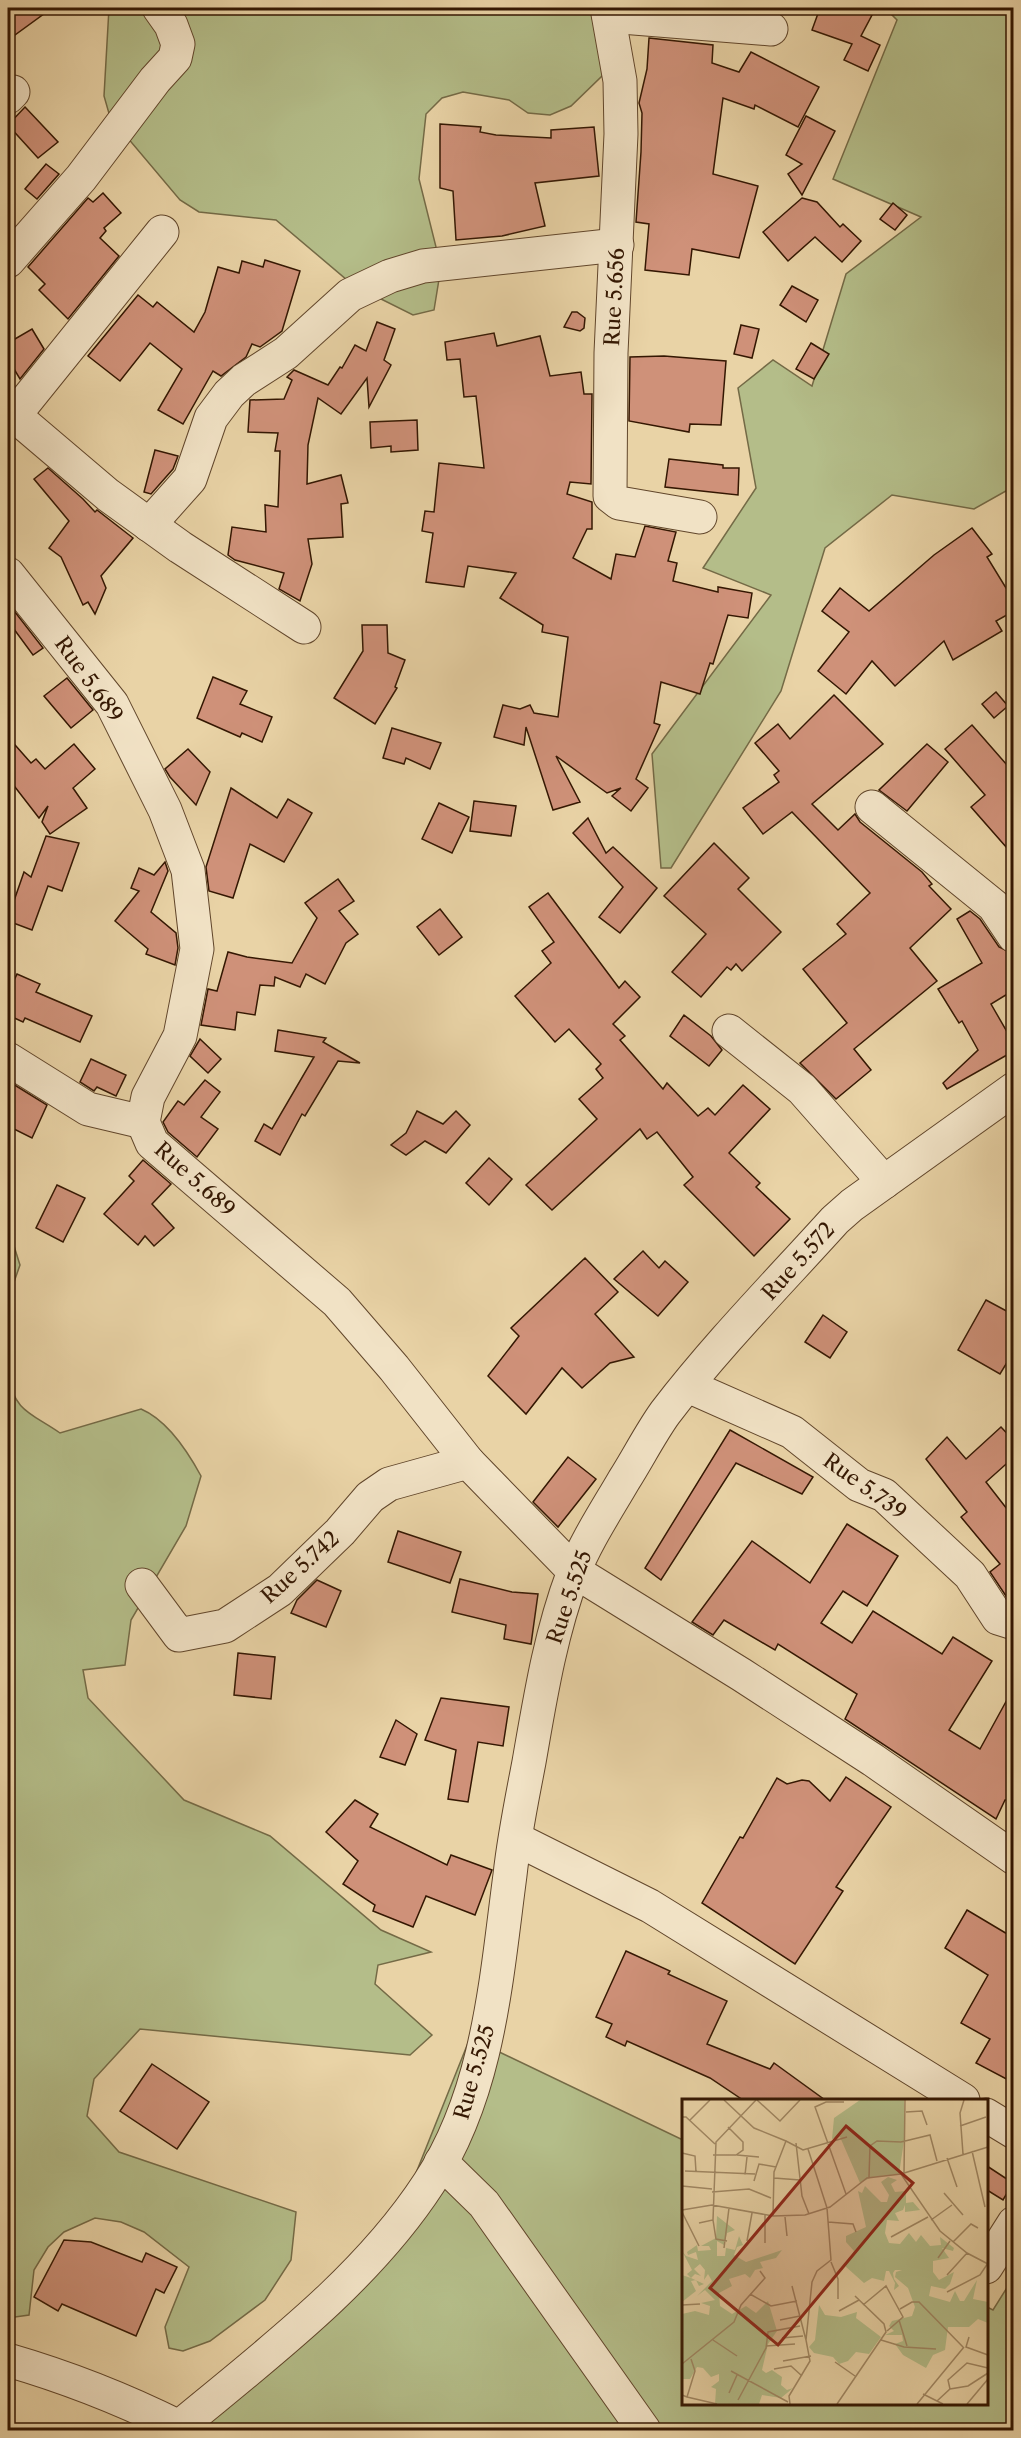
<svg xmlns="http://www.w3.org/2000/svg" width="1021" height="2438" font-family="'Libre Caslon Text',serif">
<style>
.green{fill:#b4bd89;stroke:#746a46;stroke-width:1.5}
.building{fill:#cf9179;stroke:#341702;stroke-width:1.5}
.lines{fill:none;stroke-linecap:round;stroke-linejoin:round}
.minor-casing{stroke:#61462b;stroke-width:35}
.minor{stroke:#f1e2c5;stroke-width:33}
.labels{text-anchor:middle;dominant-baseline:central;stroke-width:4.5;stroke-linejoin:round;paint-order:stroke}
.street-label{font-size:21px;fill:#341702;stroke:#f1e2c5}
.inset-road{fill:none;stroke:#a18864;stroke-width:1.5}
.view{fill:#8f2418;fill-opacity:0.15;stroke:#8f2418;stroke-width:3}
.inset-edge{fill:none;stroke:#341702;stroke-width:3}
</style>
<rect width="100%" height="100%" fill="#e9d3a6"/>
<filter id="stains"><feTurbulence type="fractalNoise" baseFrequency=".00333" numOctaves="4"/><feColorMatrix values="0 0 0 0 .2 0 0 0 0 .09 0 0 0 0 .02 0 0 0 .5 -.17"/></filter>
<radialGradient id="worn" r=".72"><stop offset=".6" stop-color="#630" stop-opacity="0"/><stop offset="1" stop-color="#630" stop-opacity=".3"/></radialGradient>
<g class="green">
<path d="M109 8H620L603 75 571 106 550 115 528 113 509 100 463 92 442 98 426 114 419 179 441 267 434 310 413 315 353 285 276 220 199 212 180 200 110 117 104 96Z"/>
<path d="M885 8H1013V487L974 509 892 495 825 548 781 691 671 868H661L652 754 771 595 703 568 756 488 738 388 773 360 812 386 846 274 921 217 833 179 897 20Z"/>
<path d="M8 1227 20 1265 8 1299Z"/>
<path d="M8 1376C15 1412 31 1413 60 1433L141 1409C167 1420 188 1452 201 1476L186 1526 131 1620 125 1665 83 1670 88 1698 184 1800 270 1836 381 1930 431 1952 378 1965 375 1984 432 2035 410 2055 140 2029 94 2079 87 2116 119 2152 296 2212 291 2260 265 2300 210 2341 183 2351 169 2348 165 2327 189 2267 144 2232 121 2222 95 2218 64 2232 48 2247 34 2270 29 2315 8 2318Z"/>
<path d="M470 2038 683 2140 684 2404H986L987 2307 993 2310 1013 2278V2430H202L189 2409 303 2318 410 2188Z"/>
</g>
<g class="building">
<path d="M8 8H52L8 40Z"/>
<path d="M820 8H856L872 15 861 36 880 45 868 71 844 60 852 44 812 30Z"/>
<path d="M649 38 713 45 712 63 739 72 751 52 819 87 798 127 755 105 754 109 723 98 713 174 758 186 739 258 692 249 689 275 645 270 649 224 636 222 641 152 642 113 639 103 647 69Z"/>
<path d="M25 107 58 142 38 158 8 125Z"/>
<path d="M806 116 835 131 802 195 788 174 802 164 786 155Z"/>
<path d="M440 124 481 127 480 132 496 135 551 138V130L594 127 599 176 535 183 545 226 502 236 456 240 453 191 440 188Z"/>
<path d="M46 164 59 174 37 199 25 189Z"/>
<path d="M103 193 121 213 104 228 106 231 100 238 119 256 68 319 39 290 45 284 28 267 88 198 93 202Z"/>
<path d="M802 198 817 202 840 227 843 224 861 241 842 262 815 237 788 261 763 232Z"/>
<path d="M893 203 907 215 895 230 880 219Z"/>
<path d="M265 260 300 271 282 331 260 347 252 344 246 357 221 376 213 371 183 424 158 410 182 369 150 343 120 381 88 356 138 295 153 307 157 302 194 332 205 312 218 267 239 273 242 261 263 267Z"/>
<path d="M792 286 818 300 806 322 780 305Z"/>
<path d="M572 312H577L585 318 584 328 580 331 564 327Z"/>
<path d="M377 322 395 329 384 360 391 365 369 407 367 378 341 414 318 398 308 445 307 484 341 475 348 503 341 504 343 537 308 539 312 564 300 601 279 589 284 573 235 560 228 555 232 527 266 532 265 505 278 507 280 451H275L278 433 248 432 250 400 284 399 292 380 287 377 294 370 328 385 340 367 342 368 355 345 366 351Z"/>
<path d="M741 325 759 329 752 358 734 354Z"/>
<path d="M32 329 44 349 20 379 8 359V343Z"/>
<path d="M494 333 497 346 540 336 550 376 581 372 584 394H592L591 484 570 482 567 494 592 502V529H587L573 558 611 579 616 554 635 557 645 526 676 532 668 561 677 563 673 581 718 592V587L752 593 748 618 728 615 713 664 710 663 700 694 661 682 654 723 660 725 636 779 648 788 631 811 612 796 621 788 607 793 556 756 580 802 553 810 526 727 524 745 494 737 503 705 520 709 530 705 534 713 558 717 568 637 542 632 543 625 500 598 516 573 468 566 464 587 426 582 433 533 422 531 425 511 434 512 439 463 484 468 476 396 464 397 460 359 447 360 445 342Z"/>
<path d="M811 343 829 354 814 379 796 369Z"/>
<path d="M664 356 726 361 721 425 690 424 689 432 629 421 630 357Z"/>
<path d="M417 420 418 450 391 452V446L371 448 370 422Z"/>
<path d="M155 450 178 456 173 469 151 494 144 492Z"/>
<path d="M669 459 723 465V468H739L738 495 665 487Z"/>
<path d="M48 468 83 499 95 512 97 510 133 538 101 576 106 588 95 614 88 602 83 605 61 557 49 548 69 521 34 479Z"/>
<path d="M972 528 992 554 987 557 1014 601V611L996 621 1002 631 953 660 944 641 895 686 872 661 846 694 818 671 849 632 822 611 840 588 869 611 934 555Z"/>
<path d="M8 603 43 648 33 655 8 621Z"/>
<path d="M362 625H387L388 653 405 660 395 687 397 688 375 724 334 698 363 651Z"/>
<path d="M213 677 247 691 240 704 272 717 262 742 242 733 240 737 197 718Z"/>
<path d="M67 678 93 710 71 728 44 696Z"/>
<path d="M996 692 1008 706 994 718 982 704Z"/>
<path d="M834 695 883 744 812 804 838 830 855 814 860 822 922 872 932 884 929 886 951 909 910 948 937 981 854 1049 871 1070 836 1099 800 1063 847 1023 803 969 846 934 837 924 870 893 792 812 763 834 743 808 779 782 774 775 779 771 755 743 778 724 790 739Z"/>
<path d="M972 725 1014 773V856L971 807 985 795 945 749Z"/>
<path d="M392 728 441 743 430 769 406 758 404 764 383 758Z"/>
<path d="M8 737 31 763 36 759 45 769 74 744 95 769 73 788 87 808 50 834 42 822 48 806 39 818 8 778Z"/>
<path d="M927 744 948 762 907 811 879 790Z"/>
<path d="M188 749 210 772 196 805 170 777 165 769Z"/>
<path d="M231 788 277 818 288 799 312 813 284 862 250 844 233 898 209 891 206 867Z"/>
<path d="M474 801 516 806 511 836 470 831Z"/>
<path d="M439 803 469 817 452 853 422 839Z"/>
<path d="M588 818 606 853 613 847 657 888 620 933 599 917 623 887 573 833Z"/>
<path d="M46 836 79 843 62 891 48 886 32 930 8 921V918L24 872 31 877Z"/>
<path d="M714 843 749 878 738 889 781 932 742 971 736 964 731 970 727 967 701 997 672 972 706 934 664 896Z"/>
<path d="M165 862 168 871 151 912 176 933 178 948 175 965 146 954 148 949 115 921 139 891 131 888 139 868 154 875Z"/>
<path d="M338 879 354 901 339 911 358 934 346 943 325 984 306 974 300 987 275 977 274 986 260 985 255 1015 237 1012 235 1030 201 1025 208 989 217 991 228 952 247 957 292 963 317 918 305 903Z"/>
<path d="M548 893 619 988 625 981 640 997 613 1024 625 1036 620 1040 663 1089 667 1083 698 1116 708 1108 715 1115 743 1085 770 1109 729 1153 760 1183 756 1187 790 1219 754 1256 684 1185 693 1177 657 1132 647 1139 640 1129 552 1210 526 1185 597 1119 579 1099 603 1078 596 1069 601 1064 569 1029 555 1042 515 996 551 963 542 951 554 942 529 907Z"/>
<path d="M440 909 462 937 439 955 417 927Z"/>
<path d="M970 911 980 919 999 947 1014 954V990L991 1004 1014 1044V1051L947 1089 943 1083 978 1050 962 1021 959 1023 938 989 982 963 957 919Z"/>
<path d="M17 974 40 984 36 992 92 1016 80 1042 25 1018 23 1022 8 1015V994Z"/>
<path d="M684 1015 711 1036 722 1050 709 1066 670 1036Z"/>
<path d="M278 1030 326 1038 323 1042 360 1063 338 1061 305 1116 302 1114 280 1155 255 1141 264 1124 272 1129 314 1057 275 1051Z"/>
<path d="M200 1039 221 1059 208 1073 190 1056Z"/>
<path d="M91 1059 126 1075 116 1096 97 1087 94 1091 80 1082Z"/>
<path d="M205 1080 220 1092 201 1117 218 1129 197 1157 168 1132 163 1122 178 1101 184 1105Z"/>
<path d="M13 1084 47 1105 32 1138 8 1126V1095Z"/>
<path d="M417 1111 443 1124 456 1111 470 1125 446 1153 425 1141 406 1155 391 1145 406 1133Z"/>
<path d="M489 1158 512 1179 489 1205 466 1183Z"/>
<path d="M143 1160 171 1184 152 1204 174 1228 154 1246 145 1236 138 1245 104 1214 134 1181 129 1176Z"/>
<path d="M57 1185 85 1198 63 1242 36 1228Z"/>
<path d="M643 1251 659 1268 665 1261 688 1282 658 1316 614 1279Z"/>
<path d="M585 1258 618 1292 595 1314 634 1357 610 1363 582 1388 562 1368 526 1414 488 1376 519 1336 511 1328Z"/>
<path d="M986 1300 1014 1315V1351L1000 1374 958 1350Z"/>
<path d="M823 1315 847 1332 830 1358 805 1342Z"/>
<path d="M1001 1427 1014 1441V1457L986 1482 1014 1518V1603L1010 1602 990 1572 1000 1564 961 1517 967 1512 926 1459 947 1437 966 1459Z"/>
<path d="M730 1430 813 1477 802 1494 736 1463 661 1580 645 1568Z"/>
<path d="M568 1457 596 1479 558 1527 533 1502Z"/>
<path d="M847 1524 898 1556 867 1606 843 1591 821 1623 852 1643 873 1611 942 1654 953 1637 992 1661 949 1730 980 1749 1014 1687V1800H1005L996 1819 845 1719 857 1694 778 1644 775 1650 724 1620 713 1635 692 1622 752 1541 810 1583Z"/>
<path d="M398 1531 461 1552 450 1583 388 1562Z"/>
<path d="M460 1579 512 1592 538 1594 531 1644 504 1639 506 1625 452 1612Z"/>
<path d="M317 1580 341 1591 326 1627 291 1613 297 1600Z"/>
<path d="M238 1653 275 1657 271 1699 234 1695Z"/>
<path d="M441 1698 509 1707 503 1746 478 1742 468 1802 448 1799 456 1750 425 1740Z"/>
<path d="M396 1720 417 1734 405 1765 380 1757Z"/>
<path d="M846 1777 891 1807 836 1887 843 1891 795 1964 702 1903 740 1837 743 1838 777 1778 787 1784 802 1780 809 1781 830 1801Z"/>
<path d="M355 1800 378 1814 370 1827 447 1865 451 1855 492 1870 475 1915 426 1896 413 1927 373 1911 375 1905 343 1884 358 1861 326 1832Z"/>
<path d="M967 1910 1014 1938V2083L976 2063 990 2039 961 2023 988 1975 945 1948Z"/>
<path d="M626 1951 670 1971 668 1974 727 2001 707 2044 770 2069 774 2063 825 2100H743L710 2078 627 2041 625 2046 606 2037 612 2024 596 2017Z"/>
<path d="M152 2064 209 2102 177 2149 120 2111Z"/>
<path d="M987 2166 1013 2183 1003 2200 987 2190Z"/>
<path d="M64 2240 91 2242 142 2262 146 2253 177 2267 164 2293 156 2289 136 2336 62 2304 58 2311 34 2297Z"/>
</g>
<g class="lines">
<g class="minor-casing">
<g id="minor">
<path d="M607 8 620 81 621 134 611 353 610 496 619 503 700 517"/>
<path d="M609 16 771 29"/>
<path d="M8 97 13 92"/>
<path d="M8 261 81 178 155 80 175 58 178 44 171 25 159 8"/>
<path d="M8 410 108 495 180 547 304 627"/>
<path d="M13 417 162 232"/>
<path d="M149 525 190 479 211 418 229 394 244 380 286 353 350 295 390 276 423 266 617 245"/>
<path d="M8 574 112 704 165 810 188 870 197 949 180 1036 148 1097 143 1122 152 1143 337 1302 394 1368 468 1462 574 1571 742 1675 873 1760 1014 1858"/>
<path d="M872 807 994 906 1014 936"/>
<path d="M729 1031 802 1089 884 1182"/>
<path d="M8 1059 88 1109 143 1122"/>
<path d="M688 1386 792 1432 859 1485 884 1495 970 1575 998 1618 1014 1623"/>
<path d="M142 1585 179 1635 225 1626 280 1590 340 1532 370 1497 389 1484 468 1462"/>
<path d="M516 1839 650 1906 963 2100"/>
<path d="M986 2115 1014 2132"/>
<path d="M441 2162 484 2204 644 2430"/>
<path d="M986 2267 1014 2223"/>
<path d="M8 2360C70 2378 121 2398 179 2427 267 2354 366 2280 429 2183 489 2091 496 1980 510 1875 514 1837 522 1799 529 1762 540 1699 550 1635 573 1574 586 1541 606 1511 624 1480 638 1458 650 1434 665 1413 717 1345 778 1283 835 1220L852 1205 1014 1089"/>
</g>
</g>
<use href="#minor" class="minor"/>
</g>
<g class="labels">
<g class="street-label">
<text transform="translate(614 297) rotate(-87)">Rue 5.656</text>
<text transform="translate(89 679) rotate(54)">Rue 5.689</text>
<text transform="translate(195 1179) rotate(42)">Rue 5.689</text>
<text transform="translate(798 1261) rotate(-48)">Rue 5.572</text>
<text transform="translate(865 1486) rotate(36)">Rue 5.739</text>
<text transform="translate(300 1567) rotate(-42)">Rue 5.742</text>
<text transform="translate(569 1597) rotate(-71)">Rue 5.525</text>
<text transform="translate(474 2072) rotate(-74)">Rue 5.525</text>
</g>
</g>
<g transform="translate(682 2099)">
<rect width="306" height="306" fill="#e9d3a6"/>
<path d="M178 1H222L223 35 217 75 190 78 178 84 158 38 150 40 152 19ZM206 78 215 81 209 85 213 93 224 92V104L231 103 238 111 223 113V106L221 111 213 114 217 122 205 121 203 134 207 144 218 145 227 134 234 143 239 136 248 147 259 146 258 138 272 149 271 152 260 149 267 159 251 162V173L257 181 272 173 268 185 263 190 249 187 247 197 268 203 273 192 278 202H282L295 181 291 200 306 203V224L296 220 287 228H266L263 251 251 256 244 269 221 256 213 245 221 242 220 236H203L212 232 207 227 210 222 230 217 233 208 226 189 213 178 214 173 220 171H213L211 174 212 180 217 187 212 191 213 184 207 172H204L202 182 190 179 182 184 163 167 172 152 164 143V137L184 128 176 92 180 94 183 87 199 103H205L207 96 199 83ZM35 117 53 131 45 134 42 146 35 142V157H43L44 149 53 151 57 137 61 146 55 148 52 156 64 163 100 151 94 159 78 163 81 169 73 171 68 179 63 175 47 180 50 187 37 194 38 207 50 215 64 207 74 214 86 202 95 232 86 245 80 271 84 274 90 271 100 278 99 286 105 291 111 289 99 299 80 296 77 305H33L34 290 29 288 37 282V275L29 278 21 269 15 268 8 280H0V215L13 212 27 216 28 207 19 204 33 201 23 191 15 197 30 182 26 175 22 181 23 171 18 165 12 170 19 177 13 175 9 179 22 185 17 187 14 181 9 182 14 192 0 203V176L9 179 5 175 10 171 0 152 4 157 16 161 14 153 6 156 5 153 15 146 16 152 29 151 27 147H19L34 139ZM137 206 143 216 159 218 175 213 174 219 199 238 187 255 174 253 166 262 157 265 151 258 132 254 127 248 133 241Z" fill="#b4bd89"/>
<path class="inset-road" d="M42 1 72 29 104 42 92 73 91 117M75 1 98 22 118 1M162 3H144L133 8 164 95M306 8V30M224 13 240 12 245 26M0 18H4L33 45M8 21 28 1M278 27 304 18M104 42 121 51 165 38M114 44 120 97 127 115M290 52 303 108M0 54 13 57 14 73M281 55 278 14 282 1M31 56H54L61 51V43L46 28M55 56 77 58M265 59 275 88M3 72 73 75M222 74 223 1M219 75 306 48M63 76 65 58M187 78 188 47 195 42 219 43 248 36 255 62M92 79 118 81M72 82 77 65 94 68M0 87 30 90M30 93 67 90 89 99M262 94 281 116M0 111 30 106 91 117 123 116 148 108 185 79 219 75 258 132 285 154 306 165M0 113 17 147M103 118 105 137M31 121 34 140 45 142M249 121 270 106M146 123 171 125 174 133M17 124 31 121 34 43 74 1M209 138 246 118M65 142 70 114M271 143 289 125 296 129M83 144V116M42 149 47 109M256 159 268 142M149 163 156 180V200M265 176 285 154M110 187 124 241M265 193 298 176 306 164M68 195 89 207 115 202M0 206 18 205M181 206 204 187 221 218 205 232M218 210 230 203H237L281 248M157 212 177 201M98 221 118 217M217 221 225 247M287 238 284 248 306 256M100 239 121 237M31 241 55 257M199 241 222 248 254 250M84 247 113 245M101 262 129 257M153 263 173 277M0 265 52 223 59 206 83 179 78 172M92 270 109 267 120 277M49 272 106 303M268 290 266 281 285 264 306 269M47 294 55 276M241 295 261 305M0 296 5 298 13 272 9 260M5 298 35 305M56 301 84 249 86 233 118 227M255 302 268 290 286 287 306 274M108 305 107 297 128 262 124 241 130 183 135 172 149 161 145 109 126 50M155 305 204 233 202 225 173 197M235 305 282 248M285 305 306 280"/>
<path class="view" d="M164 27 231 84 96 246 28 189Z"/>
<rect width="306" height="306" class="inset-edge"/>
</g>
<rect width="1021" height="2438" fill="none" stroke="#e9d3a6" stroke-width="30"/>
<rect x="9" y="9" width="1003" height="2420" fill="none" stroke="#341702" stroke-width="3"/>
<rect x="15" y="15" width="991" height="2408" fill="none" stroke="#341702" stroke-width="1.5"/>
<rect width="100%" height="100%" filter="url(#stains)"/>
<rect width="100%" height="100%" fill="url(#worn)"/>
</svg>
